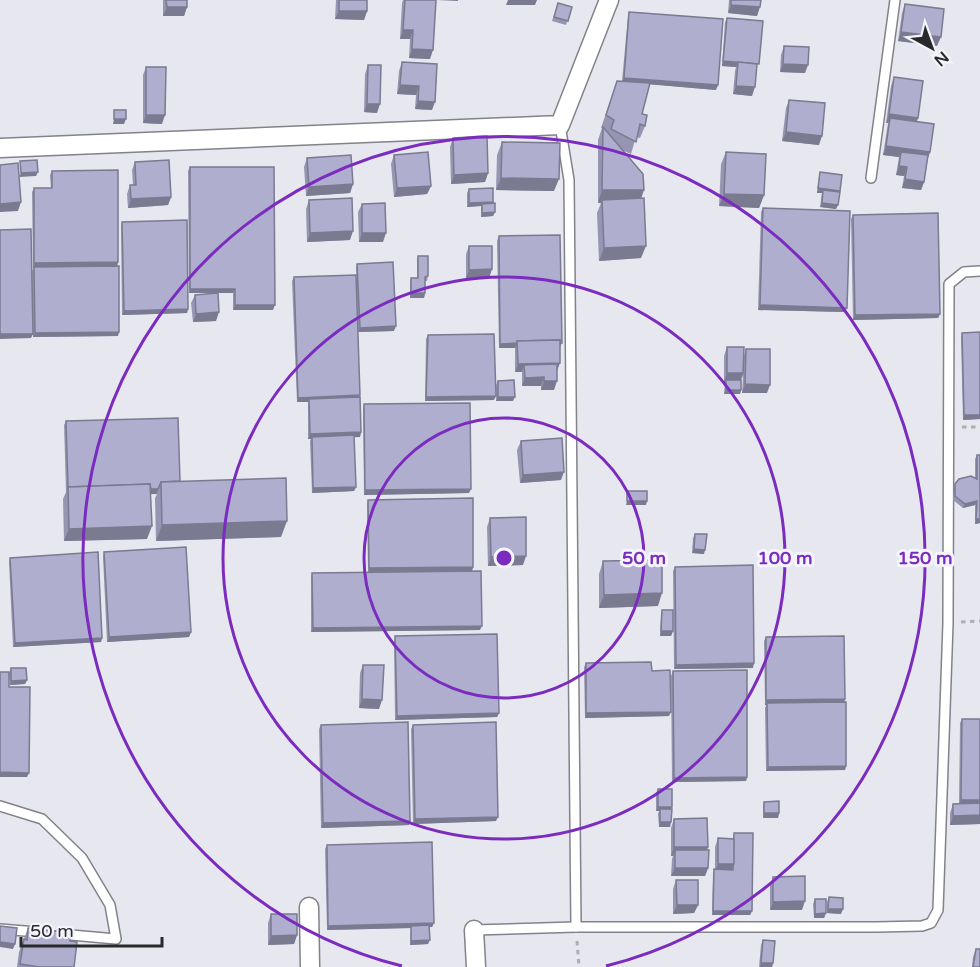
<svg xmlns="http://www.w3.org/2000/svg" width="980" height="967" font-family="'Varela Round',sans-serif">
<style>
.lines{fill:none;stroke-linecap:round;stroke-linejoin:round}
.lane-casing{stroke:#82828a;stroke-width:12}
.street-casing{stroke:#82828a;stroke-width:21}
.path{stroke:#adadb4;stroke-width:3;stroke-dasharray:4.5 4.5;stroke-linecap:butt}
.lane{stroke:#fff;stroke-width:9}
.street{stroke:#fff;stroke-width:18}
.wall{fill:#9696b2}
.shaded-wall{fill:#7a7a91}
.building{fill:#afaecf;stroke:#7a7a91;stroke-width:1.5}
.ring{fill:none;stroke:#7b2cbf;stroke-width:3}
.centre{fill:#7b2cbf;stroke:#f4f4fc;stroke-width:3}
.ring-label{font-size:18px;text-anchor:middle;font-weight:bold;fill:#7b2cbf;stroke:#f4f4fc;stroke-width:6;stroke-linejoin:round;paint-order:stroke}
</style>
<rect width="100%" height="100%" fill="#e7e7ef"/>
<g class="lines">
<g class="lane-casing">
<g id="lane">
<path d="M560 125 569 180 576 927"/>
<path d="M871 178 895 0"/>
<path d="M0 806 42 819 82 858 110 905 116 939 60 934"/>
<path d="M0 929 37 932"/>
<path d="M474 930 576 927H877L922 926 931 923 938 910 948 623 949 284 964 272 980 271"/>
</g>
</g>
<g class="street-casing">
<g id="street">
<path d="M0 148 560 125 609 0"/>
<path d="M309 907 310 967"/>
<path d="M474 930 476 967"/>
</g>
</g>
<g class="path">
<path d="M962 427H980"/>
<path d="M961 622 980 621"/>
<path d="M577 941 579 967"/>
</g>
<use href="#lane" class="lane"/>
<use href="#street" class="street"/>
</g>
<g class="wall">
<path d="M163 0H187V7L184 16H163Z"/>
<path d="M336 0H367V11L364 20 335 19Z"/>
<path d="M403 0H436L430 59 409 58 410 39H400L402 3Z"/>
<path d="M729 0H761L757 16 728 13Z"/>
<path d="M558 3 572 7 566 25 552 21Z"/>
<path d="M905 4 937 46 898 41 902 13Z"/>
<path d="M629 12 716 90 649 84 642 114 645 126 640 138 636 137 631 154 622 150 641 198V258L599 261 597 213 601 203H598V140L602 128H601L617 81H622L628 16Z"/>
<path d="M727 18 757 69H756L752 96 733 94 735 71 736 67 722 66 725 22Z"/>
<path d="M784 46 805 73 780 72 781 55Z"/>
<path d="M402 62 437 64 432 110 415 109 416 95 397 94 399 71Z"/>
<path d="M368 65 377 113 364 112 365 74Z"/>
<path d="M146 67 162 124 143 123V75Z"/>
<path d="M894 77 917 122 930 152 928 158 924 182 921 190 902 188 904 176 896 175 899 157 883 155 888 123H886L891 86Z"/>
<path d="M789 100 819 145 782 141 786 108Z"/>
<path d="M453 138 488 173 485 182 451 184 450 147Z"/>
<path d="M502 142 554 191 496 190 497 155Z"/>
<path d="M726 152 764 195 759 208 719 206 721 164Z"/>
<path d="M394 155 431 186 427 194 394 197 391 164Z"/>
<path d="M307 158 353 184 350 193 306 196 304 167Z"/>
<path d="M135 162 171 197 168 205 128 208 127 194 130 185H133L132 170Z"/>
<path d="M190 167 273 310H233V293H218L216 321 193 322 191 303 195 295 214 293H189L188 171Z"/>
<path d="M52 171 118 262 117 266 118 336 33 337 32 271 34 268H33L32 192 34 188H51L50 175Z"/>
<path d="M820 172 840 191 836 209 820 207 822 193H817L819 177Z"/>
<path d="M469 189 493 203 495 212 493 216 481 217V206L467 207V193Z"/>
<path d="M309 200 350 240 307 242 306 209Z"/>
<path d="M362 204 383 242H359L358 212Z"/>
<path d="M763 208 845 312 758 310 761 212Z"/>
<path d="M853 215 940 314 938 318 853 320 851 219Z"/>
<path d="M122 222 188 309 187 313 122 315 121 226Z"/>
<path d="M499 236 562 343 560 347 554 390H541V386H522V372H515V348H499L497 241Z"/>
<path d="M469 246 492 269 489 278H466V254Z"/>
<path d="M418 256 428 276 427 281H425V293L424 298H410V283L411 278H417V260Z"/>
<path d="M357 264 394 331 358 332 356 268Z"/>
<path d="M294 277 360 395 361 432 360 437H354L356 487 354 491 312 493 310 441 311 439H308V402H297L292 281Z"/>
<path d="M962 333 980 419 963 420 961 337Z"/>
<path d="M428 335 494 400 425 401 426 339Z"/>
<path d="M727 347 744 355 746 349 767 393H742L743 376 741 380V390L740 394H724L725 382H724V356Z"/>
<path d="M498 381 513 401H496V385Z"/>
<path d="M364 404 469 493 364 495 363 408Z"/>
<path d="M66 421 180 481 281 537 156 541 155 498 157 494H151L147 539 64 541 63 499 66 492 64 425Z"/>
<path d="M521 441 561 480 520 483 517 450Z"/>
<path d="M977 455 980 523 975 524V505L963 508 953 500 954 488 955 484 975 478V459Z"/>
<path d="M368 500 473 567 472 571 480 630 311 632V577L312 573 368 572 367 504Z"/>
<path d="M490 518 523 565 488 566 487 527Z"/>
<path d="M695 534 704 554 692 553 693 538Z"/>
<path d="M104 552 191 632 189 637 107 642 103 557Z"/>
<path d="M10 558 102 638 101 642 13 647 9 562Z"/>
<path d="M603 561 658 606 599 608V574Z"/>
<path d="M675 567 753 668 674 669 673 571Z"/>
<path d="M662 610 673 631 671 636H660L661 614Z"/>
<path d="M395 636 499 713 497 717 395 720 394 641Z"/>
<path d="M766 637 845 699 844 702 846 766 845 770 766 771 765 708 766 705H765L764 641Z"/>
<path d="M586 663 652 671 669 716 585 718 584 667Z"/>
<path d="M363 665 379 709 359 708 360 673Z"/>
<path d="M11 668 27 680 25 684 10 685 9 673Z"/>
<path d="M673 671 747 777 746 781 672 782 671 676Z"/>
<path d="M962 719 980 824 950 825V813L953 804H959L960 723Z"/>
<path d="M321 725 409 825 321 828 319 729Z"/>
<path d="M413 725 496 821 413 824 411 729Z"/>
<path d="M658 789 671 809 670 827H659L658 814 659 811H656V793Z"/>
<path d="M764 802 779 813 778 818H763V806Z"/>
<path d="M674 819 708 847 707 850 708 868 705 876H671L672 859 673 856H671V828Z"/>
<path d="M734 833 752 911 750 915H712L713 874 715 869V847L718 838 733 839Z"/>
<path d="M327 845 434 923 432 927H429L428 944 410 945 411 928 327 930 325 849Z"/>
<path d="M773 877 802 910H770V885Z"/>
<path d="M676 880 698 905 694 913 673 914V889Z"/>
<path d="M829 897 841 914 827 913V902Z"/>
<path d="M815 899 826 913 824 918H814L813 904Z"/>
<path d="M271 914 297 935 294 944 268 945V923Z"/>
<path d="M28 928 70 941 74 967H17L19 952Z"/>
<path d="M763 940 773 963 772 967H759L761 945Z"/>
<path d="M976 949 980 967H972L973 957Z"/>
</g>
<g class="shaded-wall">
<path d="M437 0H458V1Z"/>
<path d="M508 0H537L535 5H506Z"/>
<path d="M731 5 760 7 757 16 728 13Z"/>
<path d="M167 7H187L184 16H163Z"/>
<path d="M339 11H367L364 20 335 19Z"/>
<path d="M403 30H413L410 39H400Z"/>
<path d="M901 32 941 37 937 46 898 41Z"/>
<path d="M412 49 433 50 430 59 409 58Z"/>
<path d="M723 61 738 63 736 67 722 66Z"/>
<path d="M783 64 808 65 805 73 780 72Z"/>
<path d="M624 78 718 85 716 90 622 82Z"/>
<path d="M400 85 419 86 416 95 397 94Z"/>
<path d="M736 86 755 87 752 96 733 94Z"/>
<path d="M418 101 435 102 432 110 415 109Z"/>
<path d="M367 104H380L377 113 364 112Z"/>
<path d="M889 114 918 118 915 127 890 118 888 123H886Z"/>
<path d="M146 115H165L162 124 143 123Z"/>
<path d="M114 119H126L124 124H113Z"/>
<path d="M786 132 822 136 819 145 782 141Z"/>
<path d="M886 146 930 152 927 161 901 152 899 157 883 155Z"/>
<path d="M899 166 907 167 904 176 896 175Z"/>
<path d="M38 172 36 176 19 177 21 173Z"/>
<path d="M488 173 485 182 451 184 454 175Z"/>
<path d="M501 178 559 179 554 191 496 190Z"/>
<path d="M905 179 924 182 921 190 902 188Z"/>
<path d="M353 184 350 193 306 196 309 187Z"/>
<path d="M431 186 427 194 394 197 397 188Z"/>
<path d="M818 188 840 191 839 195 823 190 822 193H817Z"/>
<path d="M602 190H644L640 202 602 200 601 203H598Z"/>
<path d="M724 194 764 195 759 208 719 206Z"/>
<path d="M171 197 168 205 128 208 131 199Z"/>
<path d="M21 202 18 211 0 212V204Z"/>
<path d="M493 202 492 206 482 204 481 206 467 207 469 203Z"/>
<path d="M822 203 838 205 836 209 820 207Z"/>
<path d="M495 212 493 216 481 217 482 213Z"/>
<path d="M353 231 350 240 307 242 310 233Z"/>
<path d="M362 233H386L383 242H359Z"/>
<path d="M646 246 641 258 599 261 604 248Z"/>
<path d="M118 262 117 267 33 268 34 263Z"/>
<path d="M492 269 489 278H466L469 270Z"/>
<path d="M190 289H235L233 293H189Z"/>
<path d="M411 293H425L424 298H410Z"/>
<path d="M235 305H275L273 310H233Z"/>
<path d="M760 305 847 308 845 312 758 310Z"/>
<path d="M188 309 187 313 122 315 124 311Z"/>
<path d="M219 312 216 321 193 322 196 314Z"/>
<path d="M940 314 938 318 853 320 855 315Z"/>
<path d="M396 326 394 331 358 332 360 328Z"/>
<path d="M119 332 118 336 33 337 35 333Z"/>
<path d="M0 334H33L31 338 0 339Z"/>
<path d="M517 343 515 348H499L500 344Z"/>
<path d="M560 363 557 371 524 365 522 372H515L518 364Z"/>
<path d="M727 373H743L740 382 726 380 725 382H724Z"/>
<path d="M544 377 541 386H522L525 378Z"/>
<path d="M544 381H557L554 390H541Z"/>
<path d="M745 384 770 385 767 393H742Z"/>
<path d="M726 390H741L740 394H724Z"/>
<path d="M360 395 358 400 309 399 308 402H297L298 398Z"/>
<path d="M496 396 494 400 425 401 426 397Z"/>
<path d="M498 397H515L513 401H496Z"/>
<path d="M964 415H980V419L963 420Z"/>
<path d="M361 432 360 437 308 439 310 434Z"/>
<path d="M564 472 561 480 520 483 523 475Z"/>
<path d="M356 487 354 491 312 493 313 488Z"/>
<path d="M158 489 157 494 68 496Z"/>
<path d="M471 489 469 493 364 495 365 490Z"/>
<path d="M627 501H647L646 505H626Z"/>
<path d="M977 501 975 505 963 508 965 504Z"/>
<path d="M976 519H980V523L975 524Z"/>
<path d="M287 521 281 537 156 541 162 525Z"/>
<path d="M152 526 147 539 64 541 69 529Z"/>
<path d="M694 549 705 550 704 554 692 553Z"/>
<path d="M526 556 523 565 488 566 491 557Z"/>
<path d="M473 567 472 571 368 572 369 568Z"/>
<path d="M662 593 658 606 599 608 604 595Z"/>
<path d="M482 626 480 630 311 632 313 628Z"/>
<path d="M661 631H673L671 636H660Z"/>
<path d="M191 632 189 637 107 642 109 637Z"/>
<path d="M102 638 101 642 13 647 15 643Z"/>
<path d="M754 663 753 668 674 669 676 665Z"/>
<path d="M27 680 25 684 10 685 11 681Z"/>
<path d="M362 699 382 700 379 709 359 708Z"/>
<path d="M845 699 844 704 765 705 766 700Z"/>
<path d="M671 712 669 716 585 718 586 713Z"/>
<path d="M499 713 497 717 395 720 397 716Z"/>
<path d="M846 766 845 770 766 771 768 767Z"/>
<path d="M0 772 29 773 27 777H0Z"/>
<path d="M747 777 746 781 672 782 674 778Z"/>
<path d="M961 800H980V804H959Z"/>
<path d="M658 807H672L670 811H656Z"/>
<path d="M764 813H779L778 818H763Z"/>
<path d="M980 815V824L950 825 953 816Z"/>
<path d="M498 817 496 821 413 824 415 819Z"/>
<path d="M410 821 409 825 321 828 323 823Z"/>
<path d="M660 822H671L670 827H659Z"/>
<path d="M674 847H708L705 855 675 850 673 856H671Z"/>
<path d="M718 864H734L731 872H715Z"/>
<path d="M675 868H708L705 876H671Z"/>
<path d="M805 901 802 910H770L773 902Z"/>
<path d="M677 905H698L694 913 673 914Z"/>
<path d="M828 909H843L841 914 827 913Z"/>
<path d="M713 911H752L750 915H712Z"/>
<path d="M826 913 824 918H814L815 914Z"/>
<path d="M434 923 432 927 411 928V926V928L327 930 328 926Z"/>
<path d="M297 935 294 944 268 945 271 936Z"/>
<path d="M430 940 428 944 410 945 411 941Z"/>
<path d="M0 942 15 944 13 949 0 947Z"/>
<path d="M761 963H773L772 967H760Z"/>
</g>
<g class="building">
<path d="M166 0H187V7H167Z"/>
<rect x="339" y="0" width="28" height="11"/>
<path d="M405 0H436L433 50 412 49 413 30H403Z"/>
<path d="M731 0H761L760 7 731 5Z"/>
<path d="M558 3 572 7 568 21 554 17Z"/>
<path d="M905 4 944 9 941 37 901 32Z"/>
<path d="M629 12 723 19 718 85 624 78Z"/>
<path d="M727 18 763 21 759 64 723 61Z"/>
<path d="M784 46 809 47 808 65 783 64Z"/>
<path d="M402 62 437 64 435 102 418 101 419 86 400 85Z"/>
<path d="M738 62 757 64 755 87 736 86Z"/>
<path d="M368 65H381L380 104H367Z"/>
<path d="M146 67H166L165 115H146Z"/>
<path d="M894 77 923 81 918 118 889 114Z"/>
<path d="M617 81 650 83 642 114 647 115 645 126 640 124 636 142 611 129 614 120 606 115Z"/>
<path d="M789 100 825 103 822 136 786 132Z"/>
<rect x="114" y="110" width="12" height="9"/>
<path d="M890 118 934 124 930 152 886 146Z"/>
<path d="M603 127 643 174 644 190H602Z"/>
<path d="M487 136 488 173 454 175 453 138Z"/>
<path d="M502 142 560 143 559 179 501 178Z"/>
<path d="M428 152 431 186 397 188 394 155Z"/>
<path d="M726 152 766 154 764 195 724 194Z"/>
<path d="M901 152 928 155 924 182 905 179 907 167 899 166Z"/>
<path d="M351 155 353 184 309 187 307 158Z"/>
<path d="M37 160 38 172 21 173 20 161Z"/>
<path d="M169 160 171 197 131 199 130 185H136L135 162Z"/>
<path d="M18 163 21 202 0 204V165Z"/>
<path d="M190 167H274L275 305H235V289H190Z"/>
<path d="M118 170V262L34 263V188H52V171Z"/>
<path d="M820 172 842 175 840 191 818 188Z"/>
<path d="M493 188V202L469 203V189Z"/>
<path d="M823 190 840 192 838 205 822 203Z"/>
<path d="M352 198 353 231 310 233 309 200Z"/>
<path d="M644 198 646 246 604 248 602 200Z"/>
<path d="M385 203 386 233H362V204Z"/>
<path d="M495 203V212L482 213V204Z"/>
<path d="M763 208 850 211 847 308 760 305Z"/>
<path d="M938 213 940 314 855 315 853 215Z"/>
<path d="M187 220 188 309 124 311 122 222Z"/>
<path d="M31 229 33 334H0V230Z"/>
<path d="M560 235 562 343H560V340L517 341V343L500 344 499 236Z"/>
<path d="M469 246H492V269L469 270Z"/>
<path d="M418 256H428V276L425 277V293H411V278H418Z"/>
<path d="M393 262 396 326 360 328 357 264Z"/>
<path d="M119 266V332L35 333 34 267Z"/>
<path d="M356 275 360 395 298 398 294 277Z"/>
<path d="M218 293 219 312 196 314 195 295Z"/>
<path d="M980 332V415H964L962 333Z"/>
<path d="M494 334 496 396 426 397 428 335Z"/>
<path d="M560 340V363L518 364 517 341Z"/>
<path d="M727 347H744L743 373H727Z"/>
<path d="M746 349H770V385L745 384Z"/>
<path d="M557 364V381H544V377L525 378 524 365Z"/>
<path d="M514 380 515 397H498V381Z"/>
<rect x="726" y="380" width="15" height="10"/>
<path d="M360 397 361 432 310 434 309 399Z"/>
<path d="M470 403 471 489 365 490 364 404Z"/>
<path d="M178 418 180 481 161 482 158 489H151L150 484 68 487 66 421Z"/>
<path d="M354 435 356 487 313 488 312 437Z"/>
<path d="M562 438 564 472 523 475 521 441Z"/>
<path d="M977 455H980V519H976L977 501 965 504 955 496V484L959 479 971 476 977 479Z"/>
<path d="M286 478 287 521 162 525 161 482Z"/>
<path d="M150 484 152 526 69 529 68 487Z"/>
<rect x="627" y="491" width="20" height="10"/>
<path d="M473 498V567L369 568 368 500Z"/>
<path d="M526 517V556L491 557 490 518Z"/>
<path d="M695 534H707L705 550 694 549Z"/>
<path d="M186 547 191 632 109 637 104 552Z"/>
<path d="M98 552 102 638 15 643 10 558Z"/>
<path d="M662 560V593L604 595 603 561Z"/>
<path d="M753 565 754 663 676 665 675 567Z"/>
<path d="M481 571 482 626 313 628 312 573Z"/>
<path d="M662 610H673V631H661Z"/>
<path d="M497 634 499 713 397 716 395 636Z"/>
<path d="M844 636 845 699 766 700V637Z"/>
<path d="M651 662 652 671 670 670 671 712 586 713V663Z"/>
<path d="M363 665H384L382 700 362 699Z"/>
<path d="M11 668H26L27 680 11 681Z"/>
<path d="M747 670V777L674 778 673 671Z"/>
<path d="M0 672H9V687H30L29 773 0 772Z"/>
<path d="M846 702V766L768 767 767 703Z"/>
<path d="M962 719H980V800H961Z"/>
<path d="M408 722 410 821 323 823 321 725Z"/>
<path d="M496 722 498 817 415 819 413 725Z"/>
<rect x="658" y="789" width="14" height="18"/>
<path d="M779 801V813H764V802Z"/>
<path d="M980 803V815L953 816V804Z"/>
<path d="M660 809H672L671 822H660Z"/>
<path d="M707 818 708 847H674V819Z"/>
<path d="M734 833H753L752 911H713L714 869 733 870Z"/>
<path d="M718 838 734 839V864H718Z"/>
<path d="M432 842 434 923 328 926 327 845Z"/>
<path d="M675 850H709L708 868H675Z"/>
<path d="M805 876V901L773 902V877Z"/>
<path d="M676 880H698V905H677Z"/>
<path d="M829 897 843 898V909H828Z"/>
<path d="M815 899H826V913L815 914Z"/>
<path d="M271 914H297V935L271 936Z"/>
<path d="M429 925 430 940 411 941V926Z"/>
<path d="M0 926 17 928 15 944 0 942Z"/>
<path d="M28 928 71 933 70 941 77 942 74 967H40L20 964 24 939 27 940Z"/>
<path d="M763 940 775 941 773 963H761Z"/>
<path d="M976 949H980V967H973Z"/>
</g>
<g class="ring">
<circle cx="504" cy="558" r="140"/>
<circle cx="504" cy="558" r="281"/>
<path d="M402 966A421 421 0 1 1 606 966"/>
</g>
<circle cx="504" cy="558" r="9" class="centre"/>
<g class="ring-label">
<text x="644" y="564">50 m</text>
<text x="785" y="564">100 m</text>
<text x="925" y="564">150 m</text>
</g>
<g transform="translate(932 48) rotate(139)" stroke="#f4f4fc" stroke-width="4.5" paint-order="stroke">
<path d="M0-4.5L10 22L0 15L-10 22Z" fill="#29292c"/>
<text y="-9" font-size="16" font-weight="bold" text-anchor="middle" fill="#29292c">N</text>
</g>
<path d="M21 937v9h141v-9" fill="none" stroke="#29292c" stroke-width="3"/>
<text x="30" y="937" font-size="18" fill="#29292c" stroke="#f4f4fc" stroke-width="4.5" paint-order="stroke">50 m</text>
</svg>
